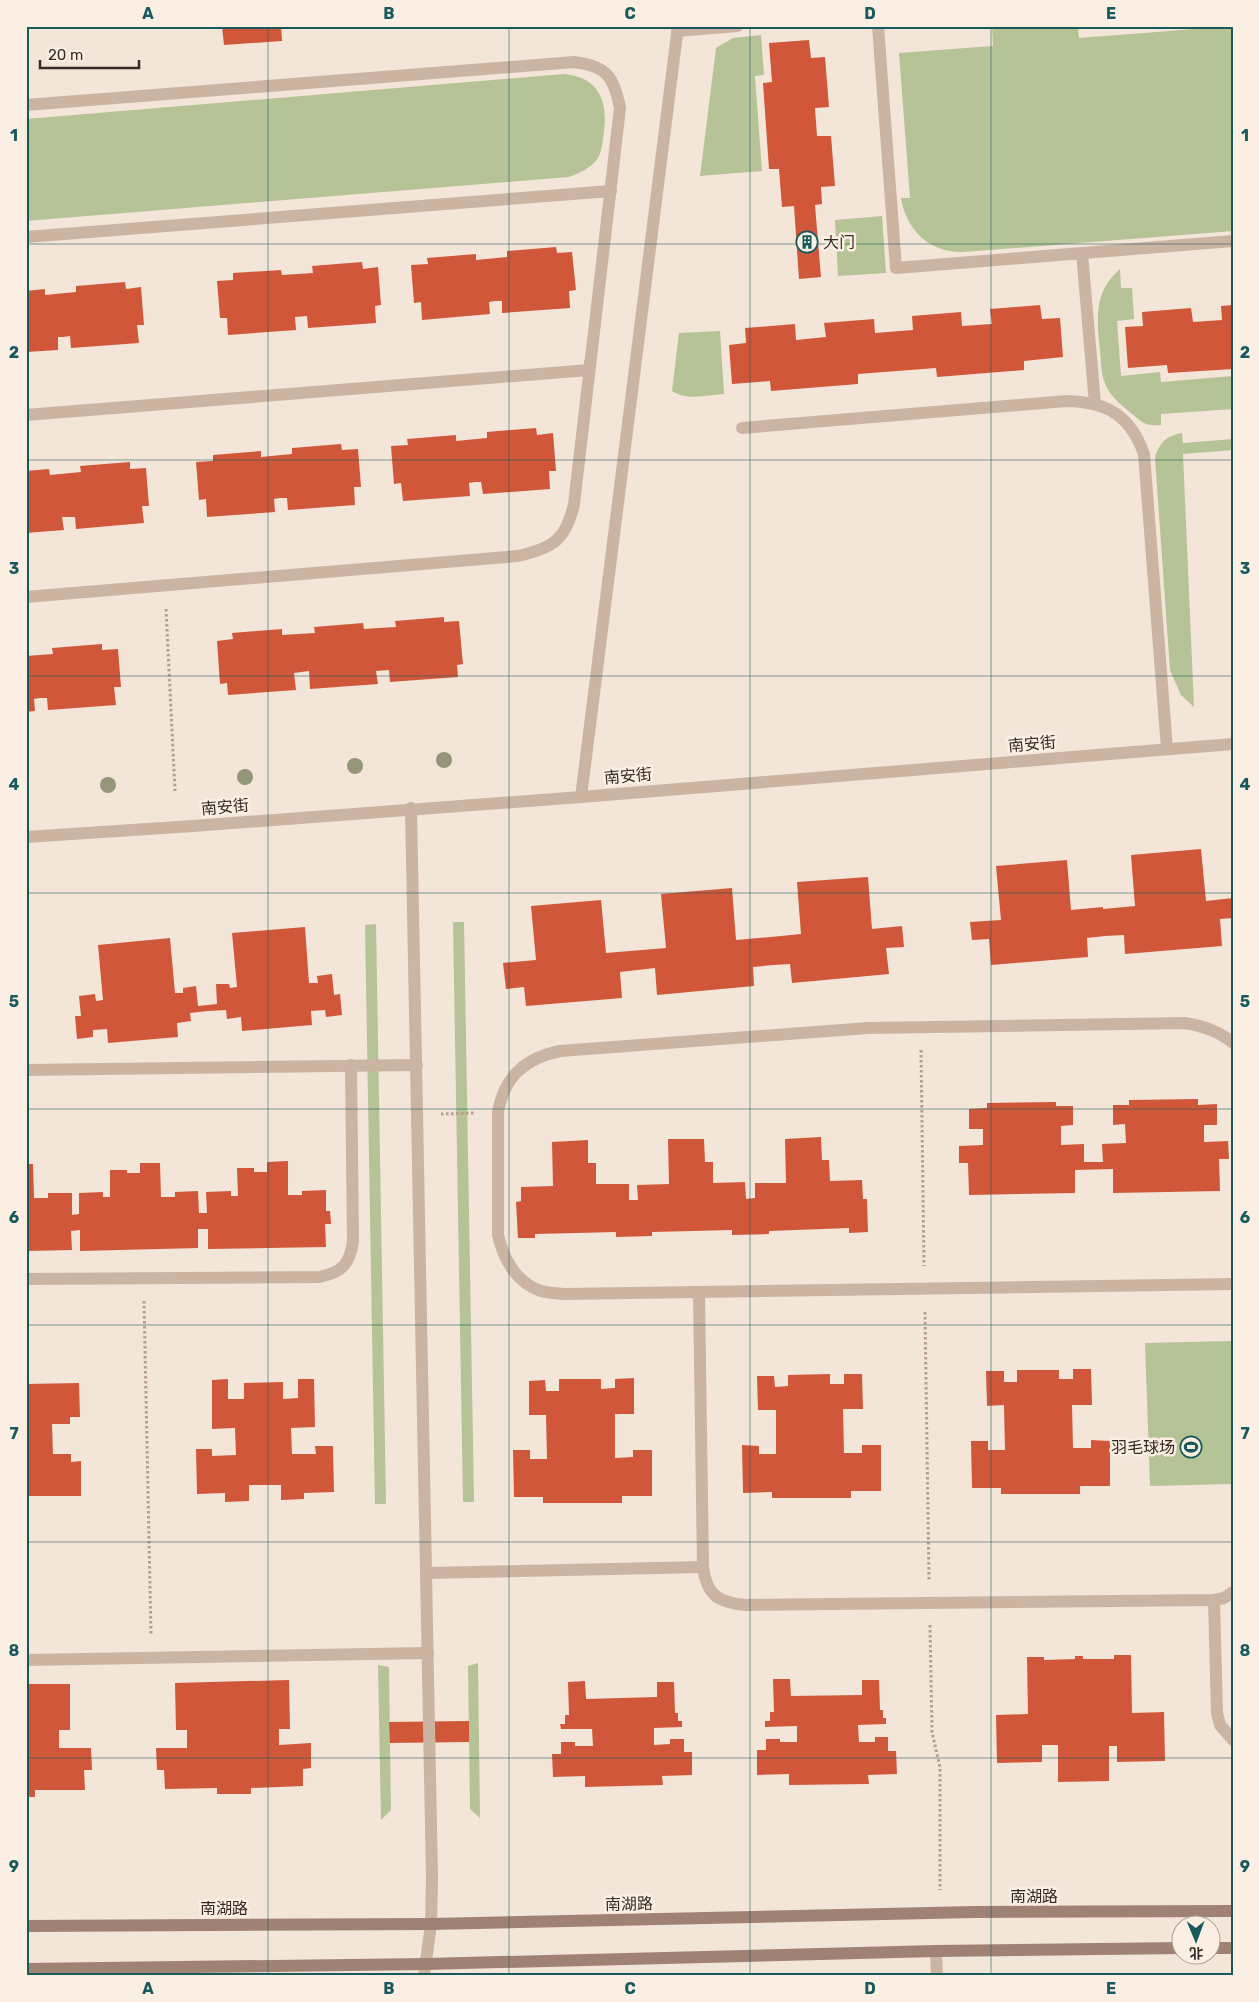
<svg xmlns="http://www.w3.org/2000/svg" width="1259" height="2002" font-family="Rubik,'Noto Sans SC',sans-serif">
<style>
.green{fill:#b6c397}
.building{fill:#d05739}
.lines{fill:none;stroke-linecap:round;stroke-linejoin:round}
.path{stroke:#b89e8d;stroke-width:3;stroke-dasharray:2.5 2.5;stroke-linecap:butt}
.service{stroke:#ccb4a3;stroke-width:12}
.minor{stroke:#ccb4a3;stroke-width:12}
.secondary{stroke:#a08274;stroke-width:12}
.tree{fill:#949777}
.grid{fill:none;stroke:#185a5b;stroke-width:1;stroke-opacity:0.55}
.labels{text-anchor:middle;dominant-baseline:central;stroke-width:5;stroke-linejoin:round;paint-order:stroke}
.poi-label{font-size:16px;fill:#362a26;stroke:#fbefe4;text-anchor:start}
.street-label{font-size:16px;fill:#362a26;stroke:#fbefe4}
.neatline{fill:none;stroke:#185a5b;stroke-width:2}
.grid-label{font-size:16px;text-anchor:middle;font-weight:bold;fill:#185a5b}
</style>
<rect width="100%" height="100%" fill="#f3e5d8"/>
<g class="green">
<path d="M992 26H1078L1079 38 1233 26V231L963 252C930 253 906 230 901 198H910L899 53 993 46Z"/>
<path d="M761 35 764 75 755 76 762 171 700 176 716 48 733 38Z"/>
<path d="M564 74C598 77 608 100 604 131 603 139 602 151 598 158 591 168 580 173 569 177L26 221V119Z"/>
<path d="M882 216 886 273 838 276 835 220Z"/>
<path d="M1120 269 1121 288H1132L1134 319 1117 321 1121 376 1160 372 1161 382 1233 376V409L1161 414V425C1145 426 1143 423 1131 413 1122 406 1113 398 1107 388 1101 376 1101 363 1100 350 1097 318 1093 293 1120 269Z"/>
<path d="M720 331 724 394C707 395 687 401 672 391L679 333Z"/>
<path d="M1182 433 1183 443 1233 439V450L1183 454 1194 707 1181 695 1170 670 1155 458C1159 443 1166 436 1182 433Z"/>
<path d="M453 922H464L474 1502H463Z"/>
<path d="M376 924 386 1504H375L365 925Z"/>
<path d="M1231 1341 1233 1484 1150 1486 1145 1343Z"/>
<path d="M478 1663 480 1818 470 1809 468 1666Z"/>
<path d="M378 1665 389 1667 391 1810 381 1820Z"/>
</g>
<g class="building">
<path d="M222 26H281L282 41 224 45Z"/>
<path d="M809 40 811 58 825 57 829 107 815 108 817 136H831L835 186 821 187 822 204 815 205 821 277 799 279 794 206 782 207 779 169H769L763 83 772 82 769 43Z"/>
<path d="M556 247 557 253 572 252 576 290 569 291 570 308 502 313V301H495L489 302 490 314 422 320 421 302 414 303 411 265 428 264 427 258 476 254V260L507 257V251Z"/>
<path d="M362 262 363 269 378 267 381 305 375 306 376 323 308 328 307 316 295 317 296 330 228 335 227 318H220L217 281 233 280V273L281 270 282 275 313 273 312 266Z"/>
<path d="M125 282 126 289 141 287 144 325H137L139 343 71 348 70 336 63 337H58V350L26 352V291L45 289V295L76 292V286Z"/>
<path d="M1040 305 1042 319 1060 318 1063 357 1024 361V370L937 377 936 368 858 374V384L771 391 770 381 732 384 729 345 746 343 745 328 795 324 796 340 826 337 824 323 874 319 875 333 913 330 912 316 961 312 962 326 992 324 990 309Z"/>
<path d="M1233 305V369L1168 373 1167 365 1128 368 1125 327 1143 326 1142 312 1191 308 1193 322 1222 320 1221 306Z"/>
<path d="M536 428 537 435 553 433 556 471H549L550 489 483 494 481 482H475L469 483 470 496 403 501 401 483 394 484 391 446 408 445 407 439 456 435V441L487 438V432Z"/>
<path d="M341 444 342 450 358 449 361 487H354L355 505 288 510 287 498H280L274 499 275 512 207 517 206 499 199 500 196 462 213 461V455L261 451V457L292 454V448Z"/>
<path d="M130 462V469L146 468 149 506H142L144 523 76 529 75 517H62L64 530 26 533V471L49 469 50 475 81 472 80 466Z"/>
<path d="M444 617V622L459 621 463 664 457 665 458 677 390 682 389 670 376 671 378 684 310 689 309 671 294 673 296 690 228 695 227 683 220 684 217 641 233 639 232 633 282 629V635L298 634 315 633 314 627 363 623 364 629 379 628 396 627 395 621Z"/>
<path d="M102 644V650L118 649 121 687H114L116 705 48 710 47 698H40L34 699 35 711 26 712V656L53 654 52 648Z"/>
<path d="M1201 849 1206 901 1233 898V918L1220 919 1222 946 1125 954 1124 935 1105 936 1087 938 1088 957 991 965 989 939 972 940 970 922 1001 920 996 866 1067 860 1071 910 1103 907V909L1135 906 1131 855Z"/>
<path d="M868 877 872 929 902 926 904 947 886 948 889 974 792 983 790 964 773 965 753 967 754 986 657 995 655 968 620 972 622 998 526 1006 524 987 506 989 503 963 536 960 531 906 601 900 606 953 666 948 661 894 732 888 736 940 771 937 801 934 797 882Z"/>
<path d="M305 927 309 983H318L317 976 332 974 334 995 340 994 342 1015 326 1017 325 1010 311 1011 312 1025 242 1031 241 1017 227 1019 226 1010 208 1011 190 1013 191 1021 177 1023 178 1037 108 1043 107 1029 93 1030V1037L77 1039 75 1016H81L79 996 95 994 96 1001 103 1000 98 945 170 938 175 993H183V988L196 986 198 1006 217 1004 216 984H229L230 988 237 987 232 933Z"/>
<path d="M1198 1099V1105L1217 1104V1125H1204V1142L1228 1141 1229 1159H1219L1220 1191 1113 1193V1169L1075 1170V1193L969 1195 968 1163H959V1146L983 1145V1129H969V1109L987 1108V1103L1056 1102V1106H1073V1125L1061 1126V1145L1084 1144V1162H1103L1102 1144 1126 1143 1125 1124 1113 1125V1105H1129V1100Z"/>
<path d="M821 1137 822 1160H829L830 1181 862 1180 863 1199H867L868 1232 849 1233V1228L769 1231V1234L732 1235V1230L652 1232V1236L616 1237V1232L535 1234V1238H518L516 1202 521 1201V1187L553 1186 552 1142 588 1140V1163H596V1184H629V1200H638L637 1185 669 1184 668 1139H704L705 1162H713V1183L745 1182 746 1199 755 1198V1183H786L785 1139Z"/>
<path d="M288 1161V1195H302V1191L326 1190V1211H330L331 1224H325L326 1247 208 1249V1229H198V1248L80 1251V1230L71 1231 72 1250 26 1251V1164H33L34 1198H48V1193H72V1215L79 1214V1193L103 1192V1197H110V1170H127V1173H140V1163H160L161 1197H175V1192L198 1191 199 1213H207L206 1192 231 1191V1196H238L237 1168H254V1172H267V1162Z"/>
<path d="M1073 1369H1091L1092 1405H1072L1073 1448H1091V1440L1110 1441V1486H1080V1494H1001V1488H972L971 1441H988V1450H1005L1004 1405 987 1406 986 1371H1004V1382H1017V1370H1059V1379H1073Z"/>
<path d="M830 1374V1384H844V1374H862L863 1409H843L844 1453H862V1445H881V1491H851V1498H772V1492L743 1493 742 1445 759 1446V1454H776V1410H758L757 1376H774L775 1387 788 1386V1375Z"/>
<path d="M634 1378V1414H615V1458L633 1457V1450H652V1496H622V1503H543V1497H514L513 1450H530V1459H547L546 1415H529V1381L545 1380 546 1391H559V1379H601V1389L615 1388V1379Z"/>
<path d="M228 1379V1399H244V1383L283 1382V1399L298 1398V1379H314L315 1427 291 1428 292 1454H316L315 1446H333L334 1492 304 1493V1499L281 1500V1485H249V1501L225 1502V1493L197 1494 196 1449H212V1456L236 1455 235 1428 212 1429V1380Z"/>
<path d="M79 1383 80 1417H70V1424H52L53 1454H71V1462L81 1461V1496H28V1478H26V1384Z"/>
<path d="M1114 1655H1131L1132 1713 1164 1712 1165 1761 1117 1762V1746H1109V1781L1058 1782V1745H1042V1762L997 1763 996 1715 1028 1714 1027 1657H1044V1660L1075 1659V1656H1083V1659H1114Z"/>
<path d="M773 1679H790L791 1696 862 1695V1680H879L880 1710H883V1718H886V1724L858 1725 859 1742H875V1737H888V1751H896L897 1774 868 1775 869 1784 789 1785V1774L757 1775V1750H766V1739H780V1742H797V1726L765 1727V1721H770V1712H774Z"/>
<path d="M289 1680 290 1729H279V1745L311 1743V1768L303 1769V1786L251 1788V1794H217V1788L165 1789 164 1770H157L156 1748H187V1730H176L175 1683Z"/>
<path d="M585 1681 586 1699 657 1697V1682H674L675 1713H678V1721H682V1727L654 1728V1745L670 1744V1739H684V1752H692V1775L662 1776 663 1785 585 1787V1776L553 1777 552 1754H561V1742H575V1746H593L592 1729H561L560 1724H565V1715H569L568 1682Z"/>
<path d="M26 1684H70V1730H59V1748H91L92 1770H84L85 1790H35V1797H26Z"/>
<path d="M469 1721V1742L390 1743 389 1722Z"/>
</g>
<g class="lines">
<g class="path">
<path d="M166 609 175 791"/>
<path d="M921 1050 924 1266"/>
<path d="M441 1114 475 1113"/>
<path d="M144 1301 151 1634"/>
<path d="M925 1312 929 1581"/>
<path d="M930 1625 932 1732 940 1767V1890"/>
</g>
<g class="service">
<path d="M878 26 896 268 1233 241"/>
<path d="M677 31 737 26"/>
<path d="M26 105 574 62C607 66 614 77 620 108L574 504C566 540 553 548 518 556L26 597"/>
<path d="M26 237 611 191"/>
<path d="M1082 253 1095 404"/>
<path d="M26 415 589 370 590 362"/>
<path d="M742 428 1067 401C1107 402 1130 415 1144 454L1167 749"/>
<path d="M1233 1043C1219 1031 1203 1026 1185 1023L868 1028 560 1051C525 1058 504 1077 498 1112V1235C503 1258 516 1283 541 1291 548 1293 557 1293 564 1294L1233 1284"/>
<path d="M26 1070 417 1065"/>
<path d="M26 1279 320 1277C342 1272 350 1264 353 1241L351 1065"/>
<path d="M699 1292 703 1567C707 1595 717 1602 745 1605L1214 1600 1224 1598 1233 1592"/>
<path d="M426 1573 703 1567"/>
<path d="M1214 1600 1217 1713 1220 1725 1233 1740"/>
<path d="M26 1660 428 1653"/>
<path d="M936 1951 937 1976"/>
</g>
<g class="minor">
<path d="M581 797 678 26"/>
<path d="M411 808 432 1878 431 1924 424 1976"/>
<path d="M26 837 193 826 581 797 1233 744"/>
</g>
<g class="secondary">
<path d="M26 1926 431 1924 974 1912 1233 1911"/>
<path d="M1212 1948H1233"/>
<path d="M26 1969 426 1964 936 1951 1182 1948"/>
</g>
</g>
<g class="tree">
<circle cx="444" cy="760" r="8"/>
<circle cx="355" cy="766" r="8"/>
<circle cx="245" cy="777" r="8"/>
<circle cx="108" cy="785" r="8"/>
</g>
<path class="grid" d="M268 26V1976M509 26V1976M750 26V1976M991 26V1976M26 244H1233M26 460H1233M26 676H1233M26 893H1233M26 1109H1233M26 1325H1233M26 1542H1233M26 1758H1233"/>
<defs>
<g id="building-ring" transform="scale(1.125)"><circle r="9.5" fill="#fbefe4" stroke="#185a5b" stroke-width="1.5"/><path d="M-4-6H4V6H1V3H-1V6H-4ZM-2.5-4.3h1.7v1.8h-1.7ZM.8-4.3h1.7v1.8H.8ZM-2.5-1h1.7V.8h-1.7ZM.8-1h1.7V.8H.8Z" fill="#185a5b"/></g>
<g id="stadium-ring" transform="scale(1.125)"><circle r="9.5" fill="#fbefe4" stroke="#185a5b" stroke-width="1.5"/><path d="M0-5a6.5 5 0 1 0 0 10a6.5 5 0 1 0 0-10ZM-3.5-1.8h7v3.6h-7Z" fill="#185a5b"/></g>
</defs>
<g fill-rule="evenodd">
<use href="#building-ring" x="807" y="242"/>
<use href="#stadium-ring" x="1191" y="1447"/>
</g>
<g class="labels">
<g class="poi-label">
<text x="823" y="242">大门</text>
<text x="1175" y="1447" text-anchor="end">羽毛球场</text>
</g>
<g class="street-label">
<text transform="translate(1032 744) rotate(-5)">南安街</text>
<text transform="translate(628 776) rotate(-5)">南安街</text>
<text transform="translate(225 807) rotate(-5)">南安街</text>
<text x="1034" y="1896">南湖路</text>
<text transform="translate(629 1904) rotate(-1)">南湖路</text>
<text x="224" y="1908">南湖路</text>
</g>
</g>
<rect width="1259" height="2002" fill="none" stroke="#fbefe4" stroke-width="55"/>
<g transform="translate(1196 1940) rotate(179)"><circle r="24" fill="#fbefe4" stroke="#aca098"/>
<path d="M0-4L9 19L0 12L-9 19Z" fill="#185a5b"/>
<text y="-8" font-size="14" font-weight="bold" text-anchor="middle" fill="#362a26">北</text>
</g>
<path d="M40 60v8h99v-8" fill="none" stroke="#362a26" stroke-width="2.5"/>
<text x="48" y="60" font-size="15" fill="#362a26" stroke="#fbefe4" stroke-width="4" paint-order="stroke">20 m</text>
<rect x="28" y="28" width="1204" height="1946" class="neatline"/>
<g class="grid-label">
<text x="148" y="19">A</text>
<text x="389" y="19">B</text>
<text x="630" y="19">C</text>
<text x="870" y="19">D</text>
<text x="1111" y="19">E</text>
<text x="14" y="141">1</text>
<text x="1245" y="141">1</text>
<text x="14" y="358">2</text>
<text x="1245" y="358">2</text>
<text x="14" y="574">3</text>
<text x="1245" y="574">3</text>
<text x="14" y="790">4</text>
<text x="1245" y="790">4</text>
<text x="14" y="1007">5</text>
<text x="1245" y="1007">5</text>
<text x="14" y="1223">6</text>
<text x="1245" y="1223">6</text>
<text x="14" y="1439">7</text>
<text x="1245" y="1439">7</text>
<text x="14" y="1656">8</text>
<text x="1245" y="1656">8</text>
<text x="14" y="1872">9</text>
<text x="1245" y="1872">9</text>
<text x="148" y="1994">A</text>
<text x="389" y="1994">B</text>
<text x="630" y="1994">C</text>
<text x="870" y="1994">D</text>
<text x="1111" y="1994">E</text>
</g>
</svg>
